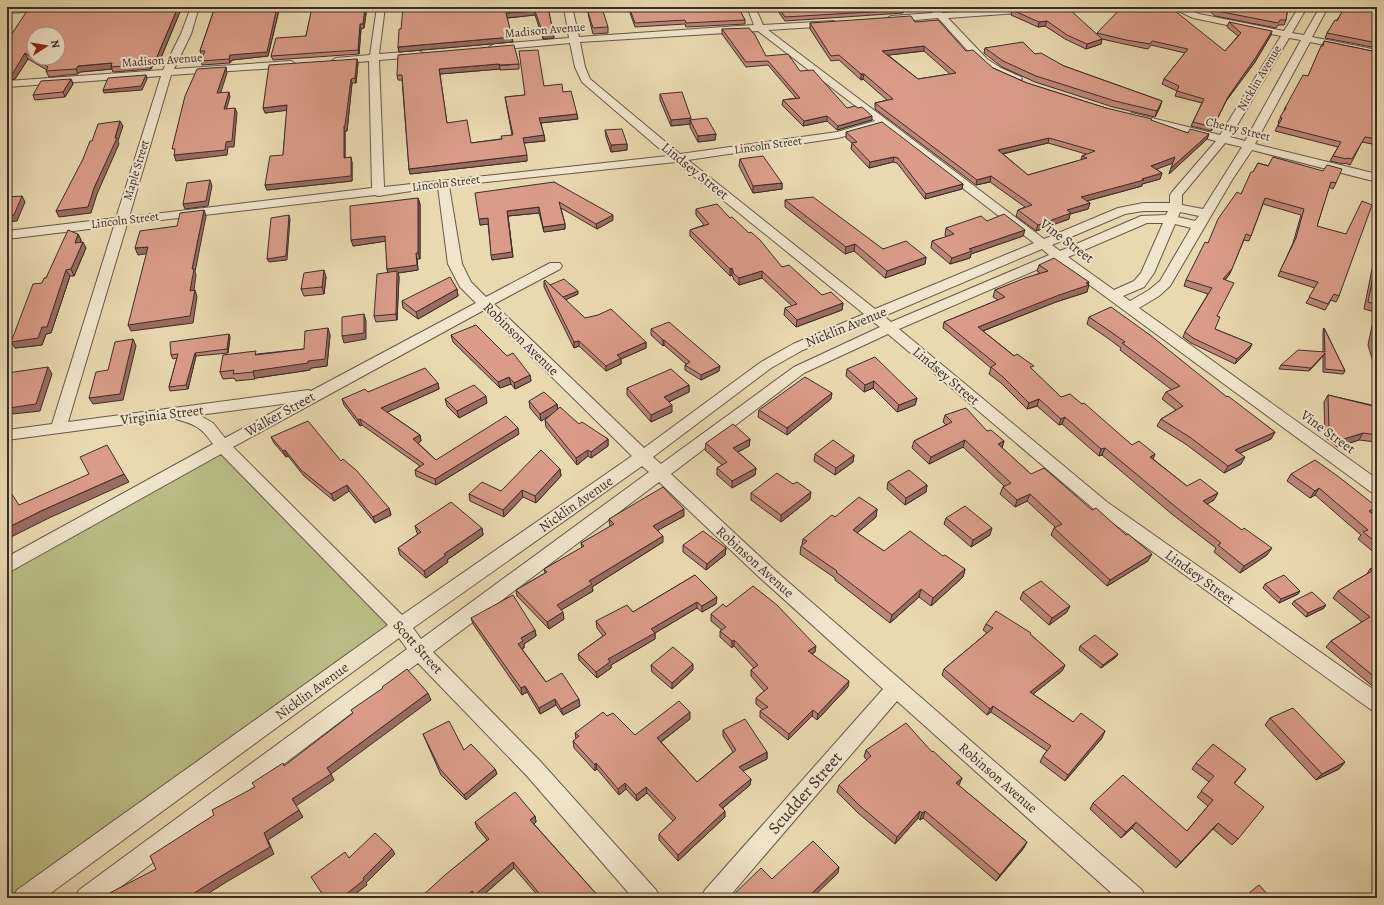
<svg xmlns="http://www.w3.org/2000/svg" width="1384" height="905" font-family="Alegreya,serif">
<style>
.green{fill:#bcbe87;stroke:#7c7658}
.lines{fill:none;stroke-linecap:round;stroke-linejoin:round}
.street-casing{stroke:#67584a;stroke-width:2}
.street{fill:#f1e6cc;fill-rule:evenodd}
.wall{fill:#bb8676;stroke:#3c2d28;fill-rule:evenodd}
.shaded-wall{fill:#996d60;stroke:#3c2d28}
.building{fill:#da9c89;stroke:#3c2d28;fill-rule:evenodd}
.labels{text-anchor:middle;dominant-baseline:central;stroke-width:4;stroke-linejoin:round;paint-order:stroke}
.far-street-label{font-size:12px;fill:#3c2d28;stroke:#f1e6cc}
.street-label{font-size:14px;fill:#3c2d28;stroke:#f1e6cc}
.near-street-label{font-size:17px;fill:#3c2d28;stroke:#f1e6cc}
</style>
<rect width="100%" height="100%" fill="#e9d9b1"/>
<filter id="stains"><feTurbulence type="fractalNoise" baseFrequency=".005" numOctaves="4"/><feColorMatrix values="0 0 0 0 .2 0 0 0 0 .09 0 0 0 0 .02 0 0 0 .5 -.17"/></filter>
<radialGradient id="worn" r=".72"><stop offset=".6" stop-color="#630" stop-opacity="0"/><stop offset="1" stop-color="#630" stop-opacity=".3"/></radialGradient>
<path class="green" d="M222 446 401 626 26 898H7V565Z"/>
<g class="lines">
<g class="street-casing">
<g id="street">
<path d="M7 7H61L57 10 7 13Z"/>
<path d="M191 7H199L191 34 174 69 291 61 296 64 291 67 171 75 129 217 372 188 369 61 336 64 331 61 336 58 370 55 377 7H385L379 54 419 51 424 54 419 57 379 60 384 187 668 156 582 82 575 67 570 43 494 50 489 47 494 44 569 38 564 7H572L579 37 754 25 747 7H755L763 25 834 21 836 23 834 25 831 26 768 30 1044 239 1118 208 1143 203H1170V195L1172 192 1216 141 1128 118 1127 116 1132 113 1220 135 1281 36 1193 18 1170 7H1182L1199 14 1284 31 1299 7H1307L1292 33 1304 35 1320 7H1328L1312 37 1377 50V56L1310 42 1255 144 1377 174V182L1252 150 1232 180 1170 286 1159 296 1139 308 1377 479V494L1371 492 1057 261 899 329 1107 502 1377 692V712L1370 709 1095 510 888 334 804 373 671 474 770 566 1142 890 1146 898H1117L897 701 728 898H701L705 890 883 689 758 576 659 482 433 652 541 762 656 890 660 898H633L527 776 418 663 106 898H75L79 890 407 649 399 638 44 898H13L17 890 388 625 221 454 13 570 7 572V557L213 444C200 425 193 424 172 418L7 440V430L52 424 114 226 7 239V231L116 218 161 76 7 87V81L163 70 181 34ZM758 31 875 121 837 132 680 154 590 79 585 67 580 42ZM1289 38 1301 40 1245 141 1230 137ZM882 126 1034 243 875 309 688 160 838 138ZM1225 143 1242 147 1203 209 1182 205V195ZM676 162 864 314 793 344 761 362 644 448 494 304 560 269 562 266 560 263H550L486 297 471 282 462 264 449 186ZM438 187 448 264 460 287 476 303 311 391 308 390 68 422 127 224 375 195 378 196ZM1143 211H1168L1166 215 1141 216 1060 251 1052 245 1125 214ZM1180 212 1199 216 1195 221 1178 217ZM1147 223H1163L1141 273 1134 281 1114 290 1068 257ZM1175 224 1191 228 1160 281 1149 290 1130 301 1123 296 1144 287 1154 273ZM1042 249 1049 255 891 322 884 316ZM484 310 632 456 402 615 233 447ZM872 321 880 327 794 367 661 464 653 457 771 368 803 350ZM290 403 225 438 213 423 199 415ZM642 466 649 472 421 639 413 628Z"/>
<path d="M1023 7H1065L1061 10 948 18 987 59 1001 68 1021 77 1022 79 1017 82C983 74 961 42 938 18L891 22 886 19 891 16 933 13 931 11 936 8 943 13Z"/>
</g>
</g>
<use href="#street" class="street"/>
</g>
<g class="wall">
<path d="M43 7H182L158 65H153L151 69 113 72 112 69 80 72 78 74 49 77 46 71 47 70 28 59 15 79 7 80V41Z"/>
<path d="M215 7H367L364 28 361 29 359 54 273 60 271 56 306 36 312 10 295 8 279 10 268 56 232 60 230 63 202 65 201 61 203 56H202L200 51Z"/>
<path d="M548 7 554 38 543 39 535 15 507 18 513 42 399 52 398 47Z"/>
<path d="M628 7H738L745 20V24L686 27 685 24 635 27Z"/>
<path d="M775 7H901L904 10 903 13 785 21Z"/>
<path d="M1205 7H1288L1286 20 1284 25H1278L1276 28 1215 16Z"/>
<path d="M1377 7V48L1325 38 1327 33 1345 9Z"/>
<path d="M1012 10 1097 34V33L1225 51 1238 36 1227 27 1229 22 1271 35 1255 62 1226 101 1211 131 1191 126 1202 103 1175 96 1177 91 1162 84 1164 79 1185 53 1151 45 1148 49 1124 44 1102 39 1101 44 1086 49 1065 39 1045 26 1038 27 1011 15Z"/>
<path d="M588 12 608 27V33L593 34 589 18Z"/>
<path d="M915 22 993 68 1027 83 1106 108 1151 121 1188 133 1209 134 1207 139 1169 174 1173 163 1156 169 1162 173 1160 179 1142 184V186L1087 201 1090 203 1088 209 1070 214 1069 219 1036 231 1016 216 1018 210 1025 207 990 182 976 185 875 109V103L887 100 863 79 861 80 839 60 831 61 810 29V23ZM924 51 950 74 918 79 888 55ZM1048 143 1086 154 1082 156 1081 160 1028 175 1003 154Z"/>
<path d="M722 29 766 56 800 71 847 108 872 120 837 130 827 121 803 126 782 105 783 100 796 98 768 65 746 67 722 34Z"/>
<path d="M1324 41 1377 52V145L1362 142 1350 165 1345 163 1344 164 1330 161 1338 147 1275 131 1279 123 1278 122 1283 113 1285 108 1308 76Z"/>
<path d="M985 48 1035 54 1064 66 1162 101 1160 107 1155 117 1113 107 1035 82 1002 67 984 53Z"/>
<path d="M357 59 358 63 356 83H352L347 131H345V158L352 162V181L267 190 265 185 283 155 287 110 265 113Z"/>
<path d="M519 64V69L500 70V69L440 74 447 123 471 143 501 139 512 135 505 97 525 95 544 86 563 92 578 119 541 123 544 135 545 141 524 143 527 161 410 174 409 169 402 80H398L397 75Z"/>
<path d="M71 79 73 84 65 97 35 100 33 95Z"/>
<path d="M660 94 691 120 716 134 715 140 698 142 690 127V124L671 126 660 100Z"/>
<path d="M605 130 627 144V150L611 152 606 137Z"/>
<path d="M846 132 963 184 962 189 925 199 897 163 893 162 869 168 851 149 852 143 846 138Z"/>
<path d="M740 159 782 183V189L753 193 739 166Z"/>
<path d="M1258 163 1336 183 1333 189 1329 187 1317 226 1339 296 1336 302 1331 300 1325 310 1306 303 1315 288 1278 276 1293 243 1301 215 1263 204 1249 241 1244 240 1229 275 1225 280 1217 316 1215 329 1252 344 1249 350 1235 364 1191 343 1183 337 1185 332 1208 294 1184 286 1186 280 1208 243 1241 194Z"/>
<path d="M554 182 613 220 597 229 561 208 565 224V229L544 232 539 213 508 216 513 257 492 260 488 224 480 225Z"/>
<path d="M418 198 420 204V259H417L418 270 398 273 399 277 397 320 376 322 374 316 388 272 387 269 386 241 353 246Z"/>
<path d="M785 200 883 249 926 257 925 264 885 278 854 251 845 254 785 207Z"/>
<path d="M696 209 730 218 782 267 822 295 843 303 842 310 796 327 784 315 785 308 792 306 762 278 739 285 734 280 732 275 730 276 690 236V230L704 225 696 215Z"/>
<path d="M987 221 1023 236 971 254 970 258 950 264 931 248 932 241 947 237 945 235 946 228Z"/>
<path d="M78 234 81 240V242L86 248 74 276H70L51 333 46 334 42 345 15 348 42 283Z"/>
<path d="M1377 245V375L1368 345 1375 312 1364 309Z"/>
<path d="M1039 265 1088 285 1087 292 1056 302 983 331 1032 370 1061 397 1082 404 1132 445 1155 454 1153 459 1187 486 1214 500 1207 504 1267 555 1240 573 1214 552 1216 548 1173 515 1102 455 1099 456 1062 424 1059 425 1037 406 1027 409 1001 383 989 374 991 368 943 328 944 322 998 300 993 297 995 290 1040 273 1037 271Z"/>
<path d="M326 277 324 294 304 296 301 289Z"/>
<path d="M544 281 550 285 578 294 565 300 585 318 646 342V348L621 359V364L606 371 579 346 574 348 544 287Z"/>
<path d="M457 289 458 296 418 319 403 308 402 301Z"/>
<path d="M1089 317 1227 397 1275 432 1271 439 1240 453 1241 464 1224 473 1187 445 1157 426 1161 419 1176 410 1162 399 1166 392 1172 390 1120 350 1121 348 1109 339 1087 324Z"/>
<path d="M1324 328 1345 371 1343 374 1323 372V356L1309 371 1279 369 1281 365 1323 352V331Z"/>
<path d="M651 329 719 371 701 380 685 370V365L686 364 664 345 663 346 651 335Z"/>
<path d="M330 335 327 366 311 368 310 370 256 378 255 379 236 381 234 378 223 379 220 372 257 354 304 349Z"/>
<path d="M451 335 507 356 530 375 531 381 515 389 511 384 500 388 453 342Z"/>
<path d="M230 337 228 353 196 356 188 389 170 391 169 387 177 358 173 359 171 355Z"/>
<path d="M847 369 917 398 915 405 897 412 873 388 864 392 846 376Z"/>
<path d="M438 383 439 389 387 412 420 435 421 441 418 443 436 460 519 434 436 485 416 476 415 470 420 466 362 425 360 426 344 405 342 399 368 392Z"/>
<path d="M689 385V392L669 402 672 412 651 422 627 395V388Z"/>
<path d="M1328 395 1376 406 1377 404V442L1359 440 1337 447 1325 437 1324 402Z"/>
<path d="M445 399 487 403 459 418 447 406Z"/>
<path d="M831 399 787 435 758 417 759 410Z"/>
<path d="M529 401 557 404 558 409 579 424 608 439V446L591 458 588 456 577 465 546 427 545 420 552 414 541 421 530 408Z"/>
<path d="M945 415 987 431 1004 441 1002 448 1031 474 1148 561 1107 586 1051 535 1054 528 1055 527 1027 501 1015 507 1000 494 1003 487 1004 486 963 447 929 464 912 448 914 441 946 425 943 422Z"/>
<path d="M271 437 341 461 389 508 391 515 375 523 349 491 334 501 304 476 288 456 286 457 274 443Z"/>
<path d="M750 439 749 446 738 452 756 468 755 475 732 488 717 475V468L722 465 705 450 706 443Z"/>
<path d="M815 454 854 455 853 462 835 475 814 461Z"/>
<path d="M560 469 561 476 536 503 523 497 504 517 470 501 469 494 501 491Z"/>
<path d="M1291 474 1372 514 1377 518V555L1358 539 1361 535 1315 495 1310 498 1287 481Z"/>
<path d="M888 482 927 485 926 492 905 505 887 489Z"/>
<path d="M793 484 810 499 781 522 751 500V493Z"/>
<path d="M877 509 876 517 857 533 884 551 943 556 965 569 963 577 931 606 919 597 890 623 835 580V578L800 554 801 546 802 545 803 539 835 517Z"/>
<path d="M684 516 658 530 663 542 592 587 593 591 561 610 564 619 549 629 517 596 516 590 545 573 544 569 582 548 581 543 610 527V526L609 519Z"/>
<path d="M946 518 990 535 971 547 944 524Z"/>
<path d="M415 526 482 528 483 535 447 560 448 562 426 578 400 555 398 548 418 534 417 533Z"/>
<path d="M683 545 726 548 725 555 706 570 683 552Z"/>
<path d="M1377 566V690L1326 647 1331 641 1362 622 1333 598 1338 591 1367 574 1370 569Z"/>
<path d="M695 575 716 604 702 612 697 608 655 633V639L611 665V668L597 678 579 660 578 654 603 636 597 628 596 621 633 612Z"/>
<path d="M1265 584 1298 594 1279 603 1263 588Z"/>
<path d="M1023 592 1067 612 1049 625 1020 599Z"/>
<path d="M1294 601 1324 608 1306 617 1292 604Z"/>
<path d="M726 607 815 652 812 654 848 687 817 720 812 716 788 740 760 717V711L763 710 756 704V698L764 691 751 676V670L754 668 734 646 732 648 720 637V631L722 630 711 621V614Z"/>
<path d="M471 618 535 630 536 636 524 644V648L522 649 546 682 580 706 563 715 556 705 540 714 527 692 522 695 473 624Z"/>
<path d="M986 624 1031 635 1065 665 1062 671 1033 694 1073 722 1102 738 1065 781 1040 762 1043 756 1047 751 991 712 987 715 942 675 944 669 987 633 983 630Z"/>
<path d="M1080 646 1118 654 1116 657 1101 668 1079 650Z"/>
<path d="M651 665 693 670 672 689 652 672Z"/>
<path d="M607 716 635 735 690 719 661 742 697 782 733 752 723 736V730L767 752V759L743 771 751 779 750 785 723 808 725 817 678 861 659 840V834L673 821 647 793 637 801 626 789 619 795 597 769 595 771 574 748 573 741 576 739 575 733Z"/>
<path d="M1270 718 1345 762 1339 769 1316 780 1265 725Z"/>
<path d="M423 734 464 750 495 769 497 774 466 800 441 775Z"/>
<path d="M866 750 932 752 962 778 958 785 1027 842 1023 849 996 881 923 818 920 820 918 818 895 844 858 813 837 792 839 785 867 760 864 757Z"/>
<path d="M1196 763 1246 769 1234 784 1238 839 1232 845 1213 829 1176 868 1132 828 1121 838 1090 809 1093 803 1187 831 1208 806 1197 797 1209 782 1192 769Z"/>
<path d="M535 816 536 822 534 824 600 898H540L514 868 480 898H475L474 896 472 898H420L487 840 477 828 475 822Z"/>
</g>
<g class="shaded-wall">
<path d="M178 7H182L158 65 156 59Z"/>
<path d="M277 7H294L295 8 279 10 268 56 232 60 230 63 229 59 230 55Z"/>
<path d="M365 7H367L364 28 363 24Z"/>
<path d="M535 11V15L507 18 506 13Z"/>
<path d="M1047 21 1045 26 1038 27 1039 22Z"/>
<path d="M360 24 361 29 359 54 358 50Z"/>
<path d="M1272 31 1271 35 1255 62 1226 101 1211 131 1228 97Z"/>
<path d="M553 33 554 38 543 39V34Z"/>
<path d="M512 37 513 42 399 52 398 47Z"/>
<path d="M1102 39 1101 44 1086 49 1087 44Z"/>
<path d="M924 46V51L881 56 882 51Z"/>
<path d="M25 53 28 59 15 79 7 80V74Z"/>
<path d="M357 59 358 63 356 83 355 78Z"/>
<path d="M151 60 153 65 151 69 149 64Z"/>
<path d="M112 63 111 67 112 69 80 72 78 74 76 69 78 66Z"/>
<path d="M499 64 500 69 440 74 439 69Z"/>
<path d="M226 67 227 73 219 98 217 93Z"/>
<path d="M861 74H864L863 79 861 80Z"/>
<path d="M146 75 147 79 142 90 104 93 103 90Z"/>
<path d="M71 79 73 84 65 97 63 92Z"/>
<path d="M351 79 352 83 347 131H345V162L344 158V126Z"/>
<path d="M7 83 9 88 7 92Z"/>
<path d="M229 92 230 97 225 114 224 109Z"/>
<path d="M1162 101 1160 107 1155 117 1157 111Z"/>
<path d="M287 105 289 110 265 113 263 108Z"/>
<path d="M235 108 237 113 234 147H228L227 155 176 161 174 155 226 142Z"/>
<path d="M577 114 578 119 540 123 539 118Z"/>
<path d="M827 116V121L803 126 804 121Z"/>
<path d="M872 116V120L837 130 838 126Z"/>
<path d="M691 118V123L690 120V124L671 126V120Z"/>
<path d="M120 121 123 126 118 141 119 144 97 194 91 213 59 217 56 211 94 188 115 138Z"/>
<path d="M716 134 715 140 698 142V136Z"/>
<path d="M1209 134 1207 139 1169 174 1171 168Z"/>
<path d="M544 135 545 141 524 143 523 138Z"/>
<path d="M1049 138 1048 143 996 155 998 150Z"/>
<path d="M627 144V150L611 152V145Z"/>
<path d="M527 155V161L410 174 409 169Z"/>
<path d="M351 157 352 162V181L267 190 265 185Z"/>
<path d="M894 157 893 162 869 168 870 162Z"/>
<path d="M1175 157 1173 163 1149 172 1151 166Z"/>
<path d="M1162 173 1160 179 1142 184V186L1079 203 1081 197Z"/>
<path d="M991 176 990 182 976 185 977 180Z"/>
<path d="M210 180 212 186 208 206 185 209 183 204Z"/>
<path d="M782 183V189L753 193V186Z"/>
<path d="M963 184 962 189 925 199 926 194Z"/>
<path d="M22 196 25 202 17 221 7 222V215Z"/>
<path d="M418 198 420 204V259L418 253Z"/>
<path d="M1090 203 1088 209 1070 214 1069 219 1036 231 1038 225 1067 210Z"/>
<path d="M539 207V213L508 216 513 257 492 260 491 255 507 211Z"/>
<path d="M204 210 206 216 195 272 196 275 193 297 190 291 192 269Z"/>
<path d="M289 215 290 219 287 260 269 262 267 259Z"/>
<path d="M613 215V220L597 229 596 224Z"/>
<path d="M488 218 489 224 480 225 479 219Z"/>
<path d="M565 224V229L544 232 543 227Z"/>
<path d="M1025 230 1023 236 971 254 970 258 950 264 952 258 969 249Z"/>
<path d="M78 234 81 240 78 249 75 243Z"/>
<path d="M385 236 387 241 353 246 351 240Z"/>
<path d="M83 242 86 248 74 276 71 269Z"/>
<path d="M855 244 854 251 845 254 846 247Z"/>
<path d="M148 247 151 253 138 255 135 248Z"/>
<path d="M416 253 417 259 418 270 398 273 399 277 397 320 387 269Z"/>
<path d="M926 257 925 264 885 278 887 271Z"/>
<path d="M732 268V275L730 276V269Z"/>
<path d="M1232 269 1229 275 1220 285 1223 279Z"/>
<path d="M66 270 70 276 51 333 46 334 42 345 15 348 11 342 42 327Z"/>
<path d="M324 270 326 277 324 294 322 287Z"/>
<path d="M762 271V278L739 285V278Z"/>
<path d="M1089 282 1088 286 1089 285 1087 292 1056 302 977 333 978 327Z"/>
<path d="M457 289 458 296 418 319 416 312Z"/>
<path d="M195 290 197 297 193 323 131 331 128 325Z"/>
<path d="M578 291V294L563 301 562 297Z"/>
<path d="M843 303 842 310 796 327 797 320Z"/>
<path d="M364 314 366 321V339L344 343 342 336Z"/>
<path d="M328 328 330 335 327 366 311 368 310 370 256 378 255 379 253 372V371L308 361Z"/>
<path d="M229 334 230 337 228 353 227 349Z"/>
<path d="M133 339 136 346 123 400 93 404 89 398Z"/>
<path d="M663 340H664V345L663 346Z"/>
<path d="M579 341V346L574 348V342Z"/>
<path d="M646 342V348L621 359V364L606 371V366L617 355Z"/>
<path d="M1252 344 1249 350 1235 364 1237 359Z"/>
<path d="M195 353 196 356 188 389 186 385Z"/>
<path d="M1325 353 1323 356 1309 371 1311 368Z"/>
<path d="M720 366 719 371 701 380V375Z"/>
<path d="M48 367 52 374 40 411 13 414 12 413H7V406Z"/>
<path d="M530 375 531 381 515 389 514 383Z"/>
<path d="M509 377 511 384 500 388 498 382Z"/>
<path d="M874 381 873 388 864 392 865 385Z"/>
<path d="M438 383 439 389 383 414 381 408Z"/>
<path d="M689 385V392L664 404V397Z"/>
<path d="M832 393 831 399 787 435V428Z"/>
<path d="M486 396 487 403 459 418 457 411Z"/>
<path d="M917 398 915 405 897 412 899 405Z"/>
<path d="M1039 399 1037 406 1027 409 1029 403Z"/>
<path d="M557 404 558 411 541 421 540 414Z"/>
<path d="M672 405V412L651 422V415Z"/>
<path d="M1065 417 1062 424 1059 425 1061 419Z"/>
<path d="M360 419 362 425 360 426 358 420Z"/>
<path d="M518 428 519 434 436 485 435 479Z"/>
<path d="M1275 432 1271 439 1232 457 1235 450Z"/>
<path d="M1363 433 1359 440 1337 447 1341 440Z"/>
<path d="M420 435 421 441 415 446 413 439Z"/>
<path d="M608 439V446L591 458V452Z"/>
<path d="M750 439 749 446 733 455V448Z"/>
<path d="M965 440 963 447 929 464 931 457Z"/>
<path d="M1004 441 1002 448 998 444Z"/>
<path d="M1105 448 1102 455 1099 456 1101 449Z"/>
<path d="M285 450 288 456 286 457 283 451Z"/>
<path d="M588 450V456L577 465 576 458Z"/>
<path d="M1155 454 1152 461 1150 457Z"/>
<path d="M854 455 853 462 835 475 836 468Z"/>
<path d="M1245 457 1241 464 1224 473 1228 466Z"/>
<path d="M756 468 755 475 732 488V481Z"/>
<path d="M560 469 561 476 536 503 535 496Z"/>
<path d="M124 474 129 482 49 518 7 539V528L43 510Z"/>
<path d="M347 485 349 491 334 501 331 494Z"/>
<path d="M927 485 926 492 905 505 906 498Z"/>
<path d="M1319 488 1315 495 1310 498 1315 491Z"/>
<path d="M522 490 523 497 504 517 503 510Z"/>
<path d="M811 492 810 499 781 522V515Z"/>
<path d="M1218 493 1214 500 1200 508 1203 501Z"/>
<path d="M1030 494 1027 501 1015 507 1017 500Z"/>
<path d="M1377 507 1372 514 1369 511Z"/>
<path d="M389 508 391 515 375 523 373 517Z"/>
<path d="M684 509V516L653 533V526Z"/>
<path d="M877 509 876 517 851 538 853 530Z"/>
<path d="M482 528 483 535 447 560 448 562 426 578 424 571 444 554Z"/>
<path d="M992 528 990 535 971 547 973 540Z"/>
<path d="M663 536V542L592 587 593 591 558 612 557 605 589 581Z"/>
<path d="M726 548 725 555 706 570 707 564Z"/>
<path d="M1272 548 1267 555 1240 573 1244 566Z"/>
<path d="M1152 554 1148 561 1107 586 1110 580Z"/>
<path d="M965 569 963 577 931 606 933 598Z"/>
<path d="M921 589 919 597 890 623 892 615Z"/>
<path d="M1300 591 1298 594 1279 603 1281 599Z"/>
<path d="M717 597 716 604 702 612V606Z"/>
<path d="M697 602V608L655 633V639L611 665V668L597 678 596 672 608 659 651 629Z"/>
<path d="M1326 605 1324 608 1306 617 1308 613Z"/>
<path d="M1070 606 1067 612 1049 625 1052 618Z"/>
<path d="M563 612 564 619 549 629 547 622Z"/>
<path d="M535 630 536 636 524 644V648L520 650 518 644 521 638Z"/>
<path d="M734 640V646L732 648V641Z"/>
<path d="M816 646 815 652 807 657 808 651Z"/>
<path d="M1118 654 1116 657 1101 668 1103 665Z"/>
<path d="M693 664V670L672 689V683Z"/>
<path d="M1065 665 1062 671 1027 699 1030 692Z"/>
<path d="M849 681 848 687 817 720 818 714Z"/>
<path d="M525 686 527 692 522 695 521 688Z"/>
<path d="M428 693 431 700 331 774 334 780 296 806 292 799 327 768Z"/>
<path d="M555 699 556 705 540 714 539 708Z"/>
<path d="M579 699 580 706 563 715 561 709Z"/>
<path d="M993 706 991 712 987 715 990 709Z"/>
<path d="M813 710 812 716 788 740 789 734Z"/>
<path d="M690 712V719L658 744 657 738Z"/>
<path d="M1105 731 1102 738 1065 781 1068 775Z"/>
<path d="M767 752V759L739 773V767Z"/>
<path d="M1345 762 1339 769 1316 780 1322 774Z"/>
<path d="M596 763 597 769 595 771V765Z"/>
<path d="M495 769 497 774 466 800 464 795Z"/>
<path d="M962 778 959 785 953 790 956 783Z"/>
<path d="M751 779 750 785 719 811V805Z"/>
<path d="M625 783 626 789 619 795 618 789Z"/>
<path d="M646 787 647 793 637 801 636 795Z"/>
<path d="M299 810 303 817 268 840 274 854 228 881 201 898H186L264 833Z"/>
<path d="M725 811V817L678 861V855Z"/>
<path d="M920 811 918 818 895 844 897 837Z"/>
<path d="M925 811 923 818 920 820 922 813Z"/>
<path d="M535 816 536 822 532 826 530 820Z"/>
<path d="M1136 822 1132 828 1121 838 1126 832Z"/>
<path d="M1218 823 1213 829 1176 868 1181 862Z"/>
<path d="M1027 842 1023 849 996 881 1000 875Z"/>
<path d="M392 849 395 854 366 883 367 885 350 898H341Z"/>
<path d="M513 862 514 868 480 898H476L475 895Z"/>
<path d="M839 867 838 873 812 898H807Z"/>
<path d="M472 891 474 896 472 898H464Z"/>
</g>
<g class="building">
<path d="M43 7H178L156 59 151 60 149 64 111 67 112 63 78 66 76 69 46 71 48 67 25 53 13 73 7 74V41L29 8ZM34 34H58V58H34Z"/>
<path d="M215 7H277L267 52 230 55 229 59 201 61 205 51H200Z"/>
<path d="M312 7H365L363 24H360L358 50 271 56 276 38 306 36Z"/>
<path d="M403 7H548L553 33 543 34 535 11 506 13 512 37 398 47 399 29H401Z"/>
<path d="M629 7H738L745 20 686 23 685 20 635 23Z"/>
<path d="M778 7H901L904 10 785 17Z"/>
<path d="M1060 7H1067L1102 39 1087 44 1067 35 1047 21 1039 22 1012 10Z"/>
<path d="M1122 7H1170L1225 51 1241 33 1229 22 1272 31 1256 57 1228 97 1213 127 1193 122 1204 99 1177 91 1179 86 1164 79 1188 49 1152 41 1150 44 1126 40 1097 33Z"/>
<path d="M1212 7H1288L1286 20H1280L1278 23 1217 11Z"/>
<path d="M1347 7H1377V43L1327 33 1335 20 1337 21 1344 8 1345 9Z"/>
<path d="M603 11 608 27 593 28 588 12Z"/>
<path d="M911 16 915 22 938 20 966 51 973 50 993 68 1027 83 1106 108 1152 119 1151 120 1188 133 1190 129 1209 134 1171 168 1175 157 1151 166 1162 173 1142 179 1144 180 1081 197 1090 203 1067 210 1071 213 1038 225 1018 210 1032 205 991 176 977 180 875 103 893 99 864 74H861L839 55 831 56 810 23ZM924 46 956 73 918 79 882 51ZM1049 138 1095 151 1082 156 1087 158 1028 175 998 150Z"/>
<path d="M749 28 753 33H754L766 56 788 54 800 71 813 70 847 108 855 106 858 108 862 107 872 116 838 126 827 116 804 121 783 100 800 98 768 61 746 62 722 29Z"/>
<path d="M1324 41 1377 52V139L1365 137 1352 159 1347 158V159L1333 156 1341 142 1278 126 1282 118 1280 117 1286 108H1285L1303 75 1308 76 1321 46H1323Z"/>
<path d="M1023 42 1035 54 1041 53 1064 66 1162 101 1157 111 1115 101 1036 76 1003 61 985 48Z"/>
<path d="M514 45 519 64 500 65 499 64 439 69 447 123 467 120 471 143 502 139 501 136 513 135 505 97 525 95 519 51 538 50 544 86 562 84 563 92 571 91 577 114 539 118 544 135 523 138 527 155 409 169 402 75H397L398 55Z"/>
<path d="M357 59 355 78 351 79 345 126H344V158L351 157V176L265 185 270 156 283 155 287 105 263 108 269 65Z"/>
<path d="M226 67 217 93 229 92 224 109 235 108 232 141 226 142 225 150 174 155 175 149H172L185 96 197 69Z"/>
<path d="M146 75 141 86 103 90 108 78Z"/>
<path d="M71 79 63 92 33 95 41 81Z"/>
<path d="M682 92 691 118 671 120 660 94Z"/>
<path d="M707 118 716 134 698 136 690 120Z"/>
<path d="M120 121 115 138H117L94 188 88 207 56 211 83 159 90 141H92L98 124Z"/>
<path d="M882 122 963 184 926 194 898 158 894 157 870 162 852 143 857 142 846 132Z"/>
<path d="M622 129 627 144 611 145 605 130Z"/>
<path d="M763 156 782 183 753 186 740 159Z"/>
<path d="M1273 157 1323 171 1327 165 1342 169 1336 183 1331 182 1317 226 1346 234 1362 201 1372 205 1339 296 1334 294 1328 304 1309 297 1318 282 1280 271 1296 238 1304 209 1265 198 1251 236 1246 234 1232 269 1223 279 1234 283 1217 316 1220 317 1215 329 1252 344 1237 359 1193 338 1185 332 1212 288 1186 280 1205 242 1208 243 1218 219 1237 192 1241 194 1251 172H1253L1258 163 1268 166Z"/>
<path d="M210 180 206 201 183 204 187 183Z"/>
<path d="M554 182 613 215 596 224 559 202 565 224 543 227 539 207 507 211 512 252 491 255 488 218 479 219 475 193Z"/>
<path d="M22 196 14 215H7V197Z"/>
<path d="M813 197 883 249 906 241 926 257 887 271 855 244 846 247 785 200Z"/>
<path d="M418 198V253H416L417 265 387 269 385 236 351 240 350 206Z"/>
<path d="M717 204 730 218 732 217 749 233 751 232 760 240 782 267 789 265 822 295 831 292 843 303 797 320 785 308 797 304 762 271 739 278 734 274 732 268 730 269 690 230 709 224 696 209Z"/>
<path d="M204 210 192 269H194L190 291 195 290 190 316 128 325 148 247 135 248 140 231 177 226 180 213Z"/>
<path d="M1004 214 1025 230 969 249 972 251 952 258 932 241 954 234 946 228 981 216 987 221Z"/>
<path d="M289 215 286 256 267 259 271 218Z"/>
<path d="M68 230 78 234 75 243 83 242 71 269 66 270 47 327H42L38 338 11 342 33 284 42 283 44 278H46Z"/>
<path d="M1377 257V305L1368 302Z"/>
<path d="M1054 258 1089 282 1086 283 1089 285 1059 295 978 327 1014 356 1017 354 1034 366 1030 367 1061 397 1070 394 1082 404 1084 403 1132 445 1139 441 1155 454 1150 457 1187 486 1200 479 1218 493 1203 501 1242 530 1244 528 1272 548 1244 566 1218 545 1221 543 1177 508 1105 448 1101 449 1065 417 1061 419 1039 399 1029 403 1003 377 991 367 996 364 944 322 1005 297 995 290 1025 278 1048 271 1039 265Z"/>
<path d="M324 270 322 287 301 289 304 273Z"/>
<path d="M397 271 396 314 374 316 377 274Z"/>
<path d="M450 277 457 289 416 312 402 301Z"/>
<path d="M564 279 578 291 563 297 550 285Z"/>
<path d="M545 280 585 318 598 315 611 309 646 342 617 355 621 358 606 366 579 341 574 342 544 281Z"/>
<path d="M1111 307 1150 335 1227 397 1228 396 1275 432 1235 450 1245 457 1228 466 1191 438 1161 419 1183 406 1166 392 1180 386 1122 343 1125 342 1111 332 1089 317Z"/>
<path d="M364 314V333L342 336V317Z"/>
<path d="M1377 316V355L1372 339Z"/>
<path d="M669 322 720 366 701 375 685 365 690 362 664 340H663L651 329Z"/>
<path d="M476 325 507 356 513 353 530 375 514 383 509 377 498 382 451 335Z"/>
<path d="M328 328 325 359 308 361V363L253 371V372L233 374 234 370 220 372 223 355 256 351 255 355 304 349 305 331Z"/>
<path d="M1324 328 1345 371 1325 369V353L1311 368 1281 365 1298 350 1325 352Z"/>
<path d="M229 334 227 349 195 353 186 385 169 387 178 354 171 355 170 342Z"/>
<path d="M133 339 120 394 89 398 96 372 108 370 115 342Z"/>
<path d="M875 357 917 398 899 405 874 381 865 385 847 369Z"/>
<path d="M48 367 36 404 9 408 10 406H7V373Z"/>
<path d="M425 368 438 383 381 408 420 435 413 439 436 460 506 416 518 428 435 479 415 470 424 464 360 419 358 420 342 399 365 389 368 392Z"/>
<path d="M671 369 689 385 664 397 672 405 651 415 627 388Z"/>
<path d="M805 377 832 393 787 428 759 410Z"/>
<path d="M474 385 486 396 457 411 445 399Z"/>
<path d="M544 392 557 404 540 414 529 401Z"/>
<path d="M1328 395 1377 407V435L1363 433 1341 440 1329 430Z"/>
<path d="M560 407 579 424 582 422 608 439 591 452 588 450 576 458 545 420Z"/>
<path d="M966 408 987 431 991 430 1004 441 998 444 1031 474 1044 468 1092 510 1096 508 1126 535 1128 534 1152 554 1110 580 1054 528 1062 524 1030 494 1017 500 1003 487 1011 483 965 440 931 457 914 441 952 422 945 415Z"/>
<path d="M308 421 341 461 343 459 357 471 389 508 373 517 347 485 331 494 301 470 285 450 283 451 271 437Z"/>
<path d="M733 424 750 439 733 448 756 468 732 481 717 468 727 462 706 443Z"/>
<path d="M833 440 854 455 836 468 815 454Z"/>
<path d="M107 445 124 474 43 510 7 528V495L11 493 19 505 89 474 80 457Z"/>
<path d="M541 450 560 469 535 496 522 490 503 510 469 494 482 482 501 491Z"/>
<path d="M1315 460 1339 477 1377 507 1369 511 1377 518V543L1363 532 1368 530 1319 488 1315 491 1291 474Z"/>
<path d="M909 470 927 485 906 498 888 482Z"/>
<path d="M777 473 793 484 797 482 811 492 781 515 751 493Z"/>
<path d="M663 487 684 509 653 526 663 536 589 581 592 584 557 605 563 612 547 622 516 590 547 572 544 569 584 546 581 543 614 524 609 519Z"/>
<path d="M859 497 877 509 853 530 884 551 910 531 943 556 945 555 965 569 933 598 921 589 892 615 836 572 837 571 801 546 807 541 803 539 832 515 835 517Z"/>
<path d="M451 502 482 528 444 554 446 555 424 571 398 548 421 532 415 526Z"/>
<path d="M965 506 992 528 973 540 946 518Z"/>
<path d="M703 531 726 548 707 564 683 545Z"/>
<path d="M1377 566V679L1331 641 1370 617 1338 591 1372 571 1370 569Z"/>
<path d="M695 575 717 597 702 606 697 602 651 629 655 633 608 659 610 662 596 672 578 654 606 634 596 621 627 605 633 612Z"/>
<path d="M1284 575 1300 591 1281 599 1265 584Z"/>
<path d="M1041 581 1070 606 1052 618 1023 592Z"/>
<path d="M753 586 777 605 816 646 808 651 849 681 818 714 813 710 789 734 760 711 768 707 756 698 768 688 751 670 758 665 734 640 732 641 720 631 726 627 711 614 723 604 726 607Z"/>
<path d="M1312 592 1326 605 1308 613 1294 601Z"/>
<path d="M513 595 535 630 521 638 523 641 518 644 546 682 562 673 579 699 561 709 555 699 539 708 525 686 521 688 471 618Z"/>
<path d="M996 611 1031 633 1030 634 1065 665 1030 692 1073 722 1081 713 1105 731 1068 775 1043 756 1051 746 993 706 990 709 944 669 993 628 986 624Z"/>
<path d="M1095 635 1118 654 1103 665 1080 646Z"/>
<path d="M673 647 693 664 672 683 651 665Z"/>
<path d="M407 669 428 693 327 768 331 774 292 799 299 810 264 833 270 847 223 875 186 898H100L156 869 150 856 214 815 212 810 255 787 252 783 283 763 284 766 353 713 351 710 383 688 382 687Z"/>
<path d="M679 701 690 712 657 738 697 782 736 750 723 730 745 719 767 752 739 767 751 779 719 805 725 811 678 855 659 834 676 818 646 787 636 795 625 783 618 789 596 763 595 765 573 741 579 736 575 733 603 712 607 716 613 713 635 735Z"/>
<path d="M1293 708 1345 762 1322 774 1270 718Z"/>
<path d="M449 721 464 750 471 744 495 769 464 795 440 769 423 734Z"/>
<path d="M906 723 932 752 933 751 962 778 956 783 1027 842 1000 875 925 811 922 813 920 811 897 837 860 806 839 785 871 756 866 750Z"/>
<path d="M1213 744 1246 769 1234 783 1264 807 1238 839 1218 823 1181 862 1136 822 1126 832 1093 803 1123 775 1187 831 1213 800 1201 791 1214 776 1196 763Z"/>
<path d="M515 792 535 816 530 820 600 898H543L513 862 475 895 472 891 464 898H420L445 875 489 839 475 822Z"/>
<path d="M375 833 392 849 363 878 364 880 341 898H325L311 877 345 852 349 858Z"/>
<path d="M813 841 839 867 807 898H730L761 868 772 879Z"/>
<path d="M1259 885 1271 898H1243Z"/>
</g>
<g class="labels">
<g class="far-street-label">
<text transform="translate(545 30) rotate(-5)">Madison Avenue</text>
<text transform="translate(162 60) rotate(-4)">Madison Avenue</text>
<text transform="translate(1259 78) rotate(-59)">Nicklin Avenue</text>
<text transform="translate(1238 129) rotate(14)">Cherry Street</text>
<text transform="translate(768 145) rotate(-8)">Lincoln Street</text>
<text transform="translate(136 170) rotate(-73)">Maple Street</text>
<text transform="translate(446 183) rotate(-7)">Lincoln Street</text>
<text transform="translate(125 220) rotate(-7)">Lincoln Street</text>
</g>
<g class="street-label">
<text transform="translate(695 171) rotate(39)">Lindsey Street</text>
<text transform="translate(1067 241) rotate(37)">Vine Street</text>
<text transform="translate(846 327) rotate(-22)">Nicklin Avenue</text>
<text transform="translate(521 339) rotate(44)">Robinson Avenue</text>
<text transform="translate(946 376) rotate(40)">Lindsey Street</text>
<text transform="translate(280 414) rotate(-29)">Walker Street</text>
<text transform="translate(162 415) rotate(-7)">Virginia Street</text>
<text transform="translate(1328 432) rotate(36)">Vine Street</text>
<text transform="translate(576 504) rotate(-35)">Nicklin Avenue</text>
<text transform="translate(755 562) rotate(42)">Robinson Avenue</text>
<text transform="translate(1200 577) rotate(36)">Lindsey Street</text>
<text transform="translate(418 647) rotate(48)">Scott Street</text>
<text transform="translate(312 691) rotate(-36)">Nicklin Avenue</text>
<text transform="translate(998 778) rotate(41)">Robinson Avenue</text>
</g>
<g class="near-street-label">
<text transform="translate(805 793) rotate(-49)">Scudder Street</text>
</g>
</g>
<rect width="1384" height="905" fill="none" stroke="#e9d9b1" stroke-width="24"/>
<rect x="8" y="8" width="1368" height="889" fill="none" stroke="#3c2d28" stroke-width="2"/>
<rect x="12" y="12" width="1360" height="881" fill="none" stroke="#3c2d28"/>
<g transform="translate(46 46) rotate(78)"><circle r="19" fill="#f1e6cc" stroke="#a99c8a"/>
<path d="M0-3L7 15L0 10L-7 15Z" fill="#8f2418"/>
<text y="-6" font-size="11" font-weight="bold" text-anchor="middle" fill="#3c2d28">N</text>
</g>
<rect width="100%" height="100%" filter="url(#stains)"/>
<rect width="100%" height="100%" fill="url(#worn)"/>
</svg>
